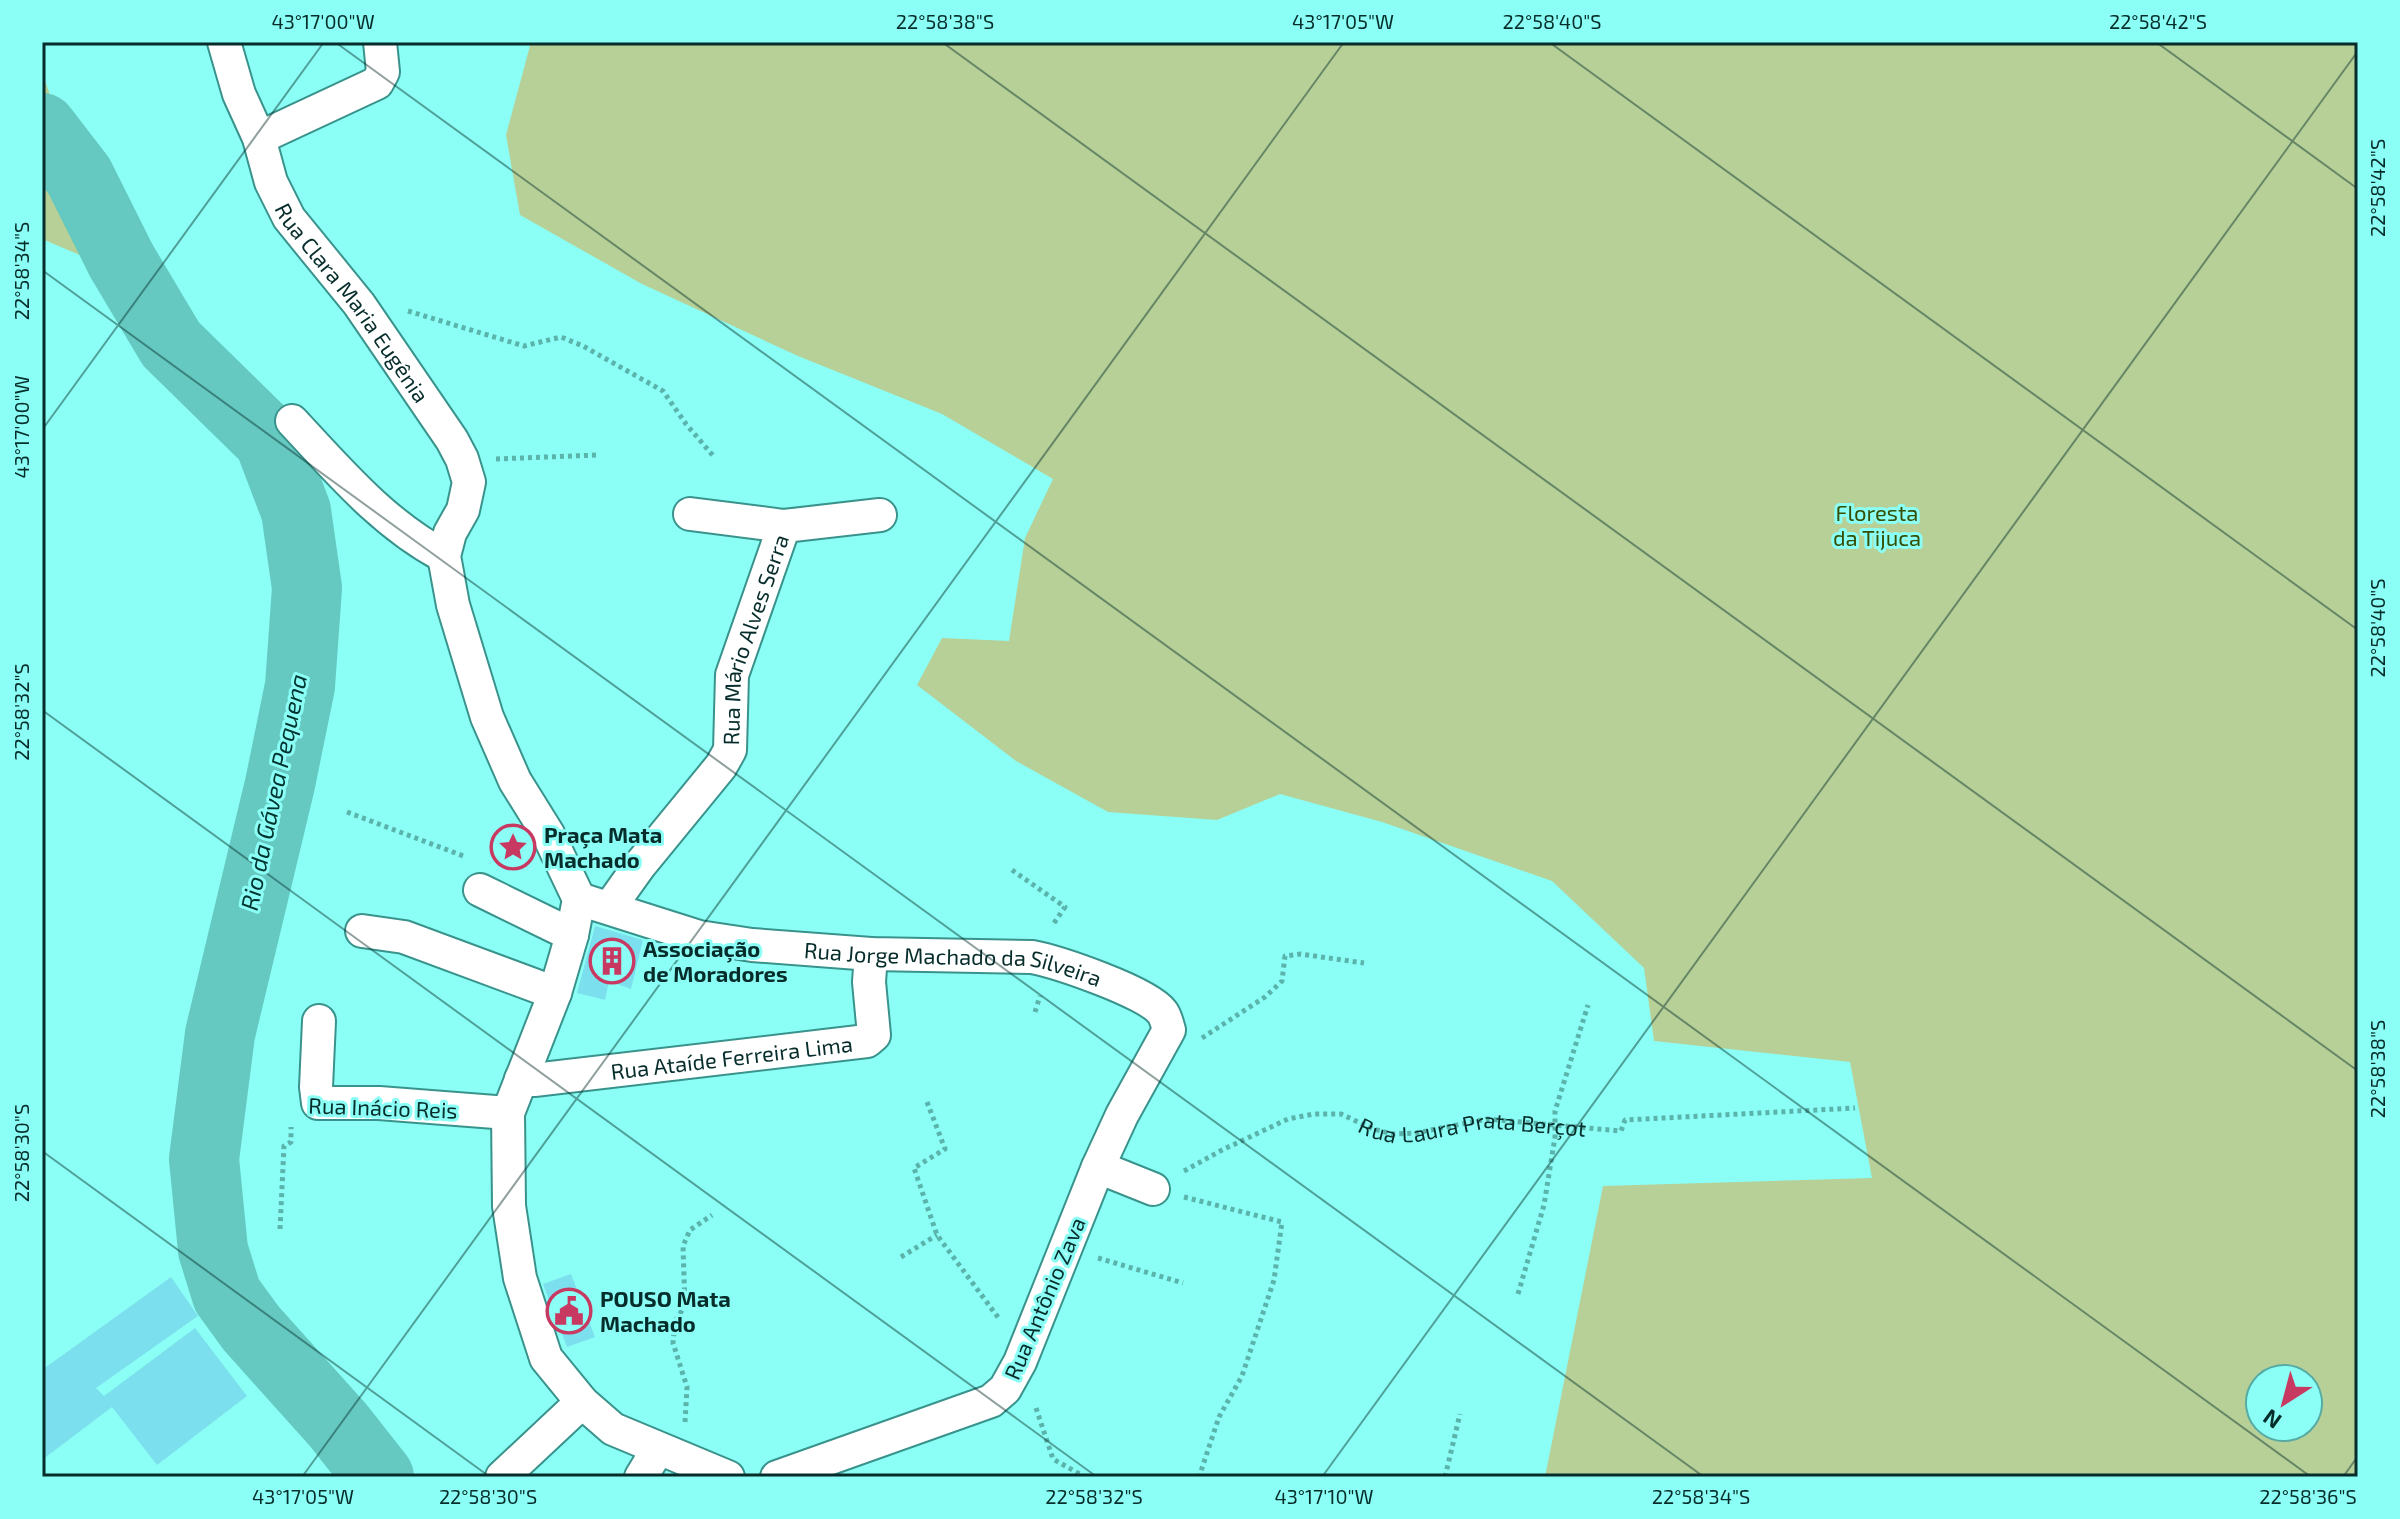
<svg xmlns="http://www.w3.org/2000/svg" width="2400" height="1519" font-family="'Exo 2',sans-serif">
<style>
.green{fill:#b6d098;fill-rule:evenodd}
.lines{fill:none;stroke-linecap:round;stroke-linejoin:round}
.river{stroke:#65c9c1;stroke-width:70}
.building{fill:#7cdfee}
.minor-casing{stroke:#39938c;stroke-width:36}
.path{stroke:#5bb4ac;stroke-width:5;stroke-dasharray:4 4;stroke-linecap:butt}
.minor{stroke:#fff;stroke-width:32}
.ticks{fill:none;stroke:#062d2b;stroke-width:2;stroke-opacity:0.45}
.labels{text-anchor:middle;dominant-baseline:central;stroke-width:6;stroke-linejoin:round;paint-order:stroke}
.street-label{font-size:22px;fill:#062d2b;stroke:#8bfff5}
.park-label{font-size:22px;fill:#354e03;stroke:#8bfff5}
.poi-label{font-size:22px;font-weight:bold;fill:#062d2b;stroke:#8bfff5;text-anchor:start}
.water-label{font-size:24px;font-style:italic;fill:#013330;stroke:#8bfff5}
.neatline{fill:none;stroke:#062d2b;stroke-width:3}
.ticks-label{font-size:20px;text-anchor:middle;fill:#062d2b}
</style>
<rect width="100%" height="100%" fill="#8bfff5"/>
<g class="green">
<path d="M531 42H2358V1477H1545L1603 1186 1872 1178 1850 1062 1654 1041 1644 968 1552 881 1382 822 1280 794 1217 820 1108 812 1016 761 917 685 942 638 1009 641 1025 538 1053 479 942 414 798 356 642 284 520 215 506 135ZM2260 1379H2308V1427H2260Z"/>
<path d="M42 73 128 303 94 261 42 239Z"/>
</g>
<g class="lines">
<path class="river" d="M42 128 79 176 121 260 171 344 269 440 296 511 307 588 300 686 280 784 220 1034 204 1159 213 1250 227 1295 251 1328 338 1425 379 1477"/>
</g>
<g class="building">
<path d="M595 926 643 940 631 989 609 981 605 1000 577 993Z"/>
<path d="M571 1274 595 1337 567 1347 543 1284Z"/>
<path d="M171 1277 198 1316 96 1388 104 1396 195 1328 247 1396 157 1465 112 1407 42 1460V1370Z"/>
</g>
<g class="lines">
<g class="minor-casing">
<g id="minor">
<path id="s2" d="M224 42 239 94 259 138 271 182 289 218 359 304 452 440 462 459 469 482 463 510 450 533 444 556 453 605 487 717 515 781 548 834 579 899 572 935 555 993 508 1113 509 1206 520 1278 546 1358 582 1402 613 1429 728 1477"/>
<path d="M259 138 377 83 383 72 380 42"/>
<path d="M292 421C338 470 383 524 444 556"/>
<path d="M690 514 784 526"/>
<path d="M480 890 572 935"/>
<path id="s3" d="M579 899 699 937 752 945 871 954 1032 957C1058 962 1147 992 1162 1012 1166 1017 1167 1024 1169 1030L1122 1115 1098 1167 1020 1362 1005 1389 991 1401 777 1477"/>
<path id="s4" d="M610 907 640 865 721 766 730 750 732 675 784 526 880 515"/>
<path d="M362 931 404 937 555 993"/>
<path d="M319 1021 316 1087 318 1103H379L508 1113"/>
<path id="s5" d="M521 1079 534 1080 867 1041 874 1035 869 982 871 954"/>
<path d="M1098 1167 1153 1189"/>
<path d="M502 1477 582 1402"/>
<path d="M641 1477 658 1449"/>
</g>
</g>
<g class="path">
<path d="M408 311 524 346 561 337 583 346 663 391 686 424 715 458"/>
<path d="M496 459 598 455"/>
<path d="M347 812 466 857"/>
<path d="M1012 870 1065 907 1052 926"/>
<path d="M1035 1012 1040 996"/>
<path d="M1202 1038 1265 997 1282 981 1285 956 1300 954 1364 963"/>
<path d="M927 1102 945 1149 914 1168 937 1235 1000 1320"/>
<path id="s1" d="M1184 1171 1222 1150 1288 1119 1314 1114H1341L1373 1129 1393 1134 1416 1133 1487 1119 1621 1131 1625 1120 1855 1108"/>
<path d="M1184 1197 1282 1222 1274 1280 1242 1376 1219 1417 1199 1477"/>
<path d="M280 1229 284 1146 291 1142V1127"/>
<path d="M901 1257 937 1235"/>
<path d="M1098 1258 1183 1283"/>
<path d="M1518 1294 1544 1205 1555 1137V1111L1588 1005"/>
<path d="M1036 1408 1053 1459 1085 1477"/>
<path d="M685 1422 687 1387 673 1343 675 1321 685 1306 683 1246 690 1230 712 1215"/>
<path d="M1445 1477 1460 1414"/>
</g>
<use href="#minor" class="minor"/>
</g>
<path class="ticks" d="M335 42 2311 1477M942 42 2358 1071M1549 42 2358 630M2156 42 2358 189M42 270 1704 1477M42 430 324 42M42 710 1097 1477M42 1151 490 1477M302 1477 1344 42M1322 1477 2358 51M2343 1477 2358 1456"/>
<defs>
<g id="sight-ring" transform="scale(2.3)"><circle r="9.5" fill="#8bfff5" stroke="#c83962" stroke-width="1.5"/><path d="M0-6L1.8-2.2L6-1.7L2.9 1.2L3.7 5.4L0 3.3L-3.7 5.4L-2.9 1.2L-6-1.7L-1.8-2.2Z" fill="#c83962"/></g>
<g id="building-ring" transform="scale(2.3)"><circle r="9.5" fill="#8bfff5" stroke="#c83962" stroke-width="1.5"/><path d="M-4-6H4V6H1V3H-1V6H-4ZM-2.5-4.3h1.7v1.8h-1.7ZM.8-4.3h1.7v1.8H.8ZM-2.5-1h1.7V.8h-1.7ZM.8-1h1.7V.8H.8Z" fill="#c83962"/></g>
<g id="civic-ring" transform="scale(2.3)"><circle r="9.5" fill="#8bfff5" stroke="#c83962" stroke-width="1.5"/><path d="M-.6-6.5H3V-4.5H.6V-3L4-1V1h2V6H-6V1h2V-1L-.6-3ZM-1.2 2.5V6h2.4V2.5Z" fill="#c83962"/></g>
</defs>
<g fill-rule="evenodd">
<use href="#sight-ring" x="513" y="847"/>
<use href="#building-ring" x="612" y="961"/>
<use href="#civic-ring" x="569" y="1311"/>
</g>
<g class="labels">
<g class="street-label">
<text stroke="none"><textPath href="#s2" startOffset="294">Rua Clara Maria Eugênia</textPath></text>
<text stroke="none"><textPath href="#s4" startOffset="312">Rua Mário Alves Serra</textPath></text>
<text stroke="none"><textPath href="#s3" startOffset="382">Rua Jorge Machado da Silveira</textPath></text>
<text stroke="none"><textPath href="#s5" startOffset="212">Rua Ataíde Ferreira Lima</textPath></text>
<text transform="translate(383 1107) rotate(2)">Rua Inácio Reis</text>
<text stroke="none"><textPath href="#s1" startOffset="306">Rua Laura Prata Berçot</textPath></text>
<text transform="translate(1044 1298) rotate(-67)">Rua Antônio Zava</text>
</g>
<g class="park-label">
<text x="1877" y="512">Floresta<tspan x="1877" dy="25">da Tijuca</tspan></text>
</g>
<g class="poi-label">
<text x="544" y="834">Praça Mata<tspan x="544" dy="25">Machado</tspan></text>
<text x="643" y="948">Associação<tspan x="643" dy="25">de Moradores</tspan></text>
<text x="600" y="1298">POUSO Mata<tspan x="600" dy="25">Machado</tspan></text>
</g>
<g class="water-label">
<text transform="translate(273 792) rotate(-78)">Rio da Gávea Pequena</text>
</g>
</g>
<rect width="2400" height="1519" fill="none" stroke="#8bfff5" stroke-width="88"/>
<g transform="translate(2284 1403) rotate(216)"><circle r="38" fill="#8bfff5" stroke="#56aba4" stroke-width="2"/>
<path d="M0-6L14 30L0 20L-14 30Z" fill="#c83962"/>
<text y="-12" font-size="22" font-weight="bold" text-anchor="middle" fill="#062d2b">N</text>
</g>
<rect x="44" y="44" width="2312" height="1431" class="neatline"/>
<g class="ticks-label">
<text x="323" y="29">43°17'00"W</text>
<text x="945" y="29">22°58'38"S</text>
<text x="1343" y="29">43°17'05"W</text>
<text x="1552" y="29">22°58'40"S</text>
<text x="2158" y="29">22°58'42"S</text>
<text transform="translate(2378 188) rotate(-90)" y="7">22°58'42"S</text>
<text transform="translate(22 271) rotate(-90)" y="7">22°58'34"S</text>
<text transform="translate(22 427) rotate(-90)" y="7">43°17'00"W</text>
<text transform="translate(2378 628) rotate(-90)" y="7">22°58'40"S</text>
<text transform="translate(22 712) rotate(-90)" y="7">22°58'32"S</text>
<text transform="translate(2378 1069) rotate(-90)" y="7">22°58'38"S</text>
<text transform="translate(22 1153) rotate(-90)" y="7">22°58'30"S</text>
<text x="303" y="1504">43°17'05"W</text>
<text x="488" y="1504">22°58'30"S</text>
<text x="1094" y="1504">22°58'32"S</text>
<text x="1324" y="1504">43°17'10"W</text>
<text x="1701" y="1504">22°58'34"S</text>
<text x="2308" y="1504">22°58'36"S</text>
</g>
</svg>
